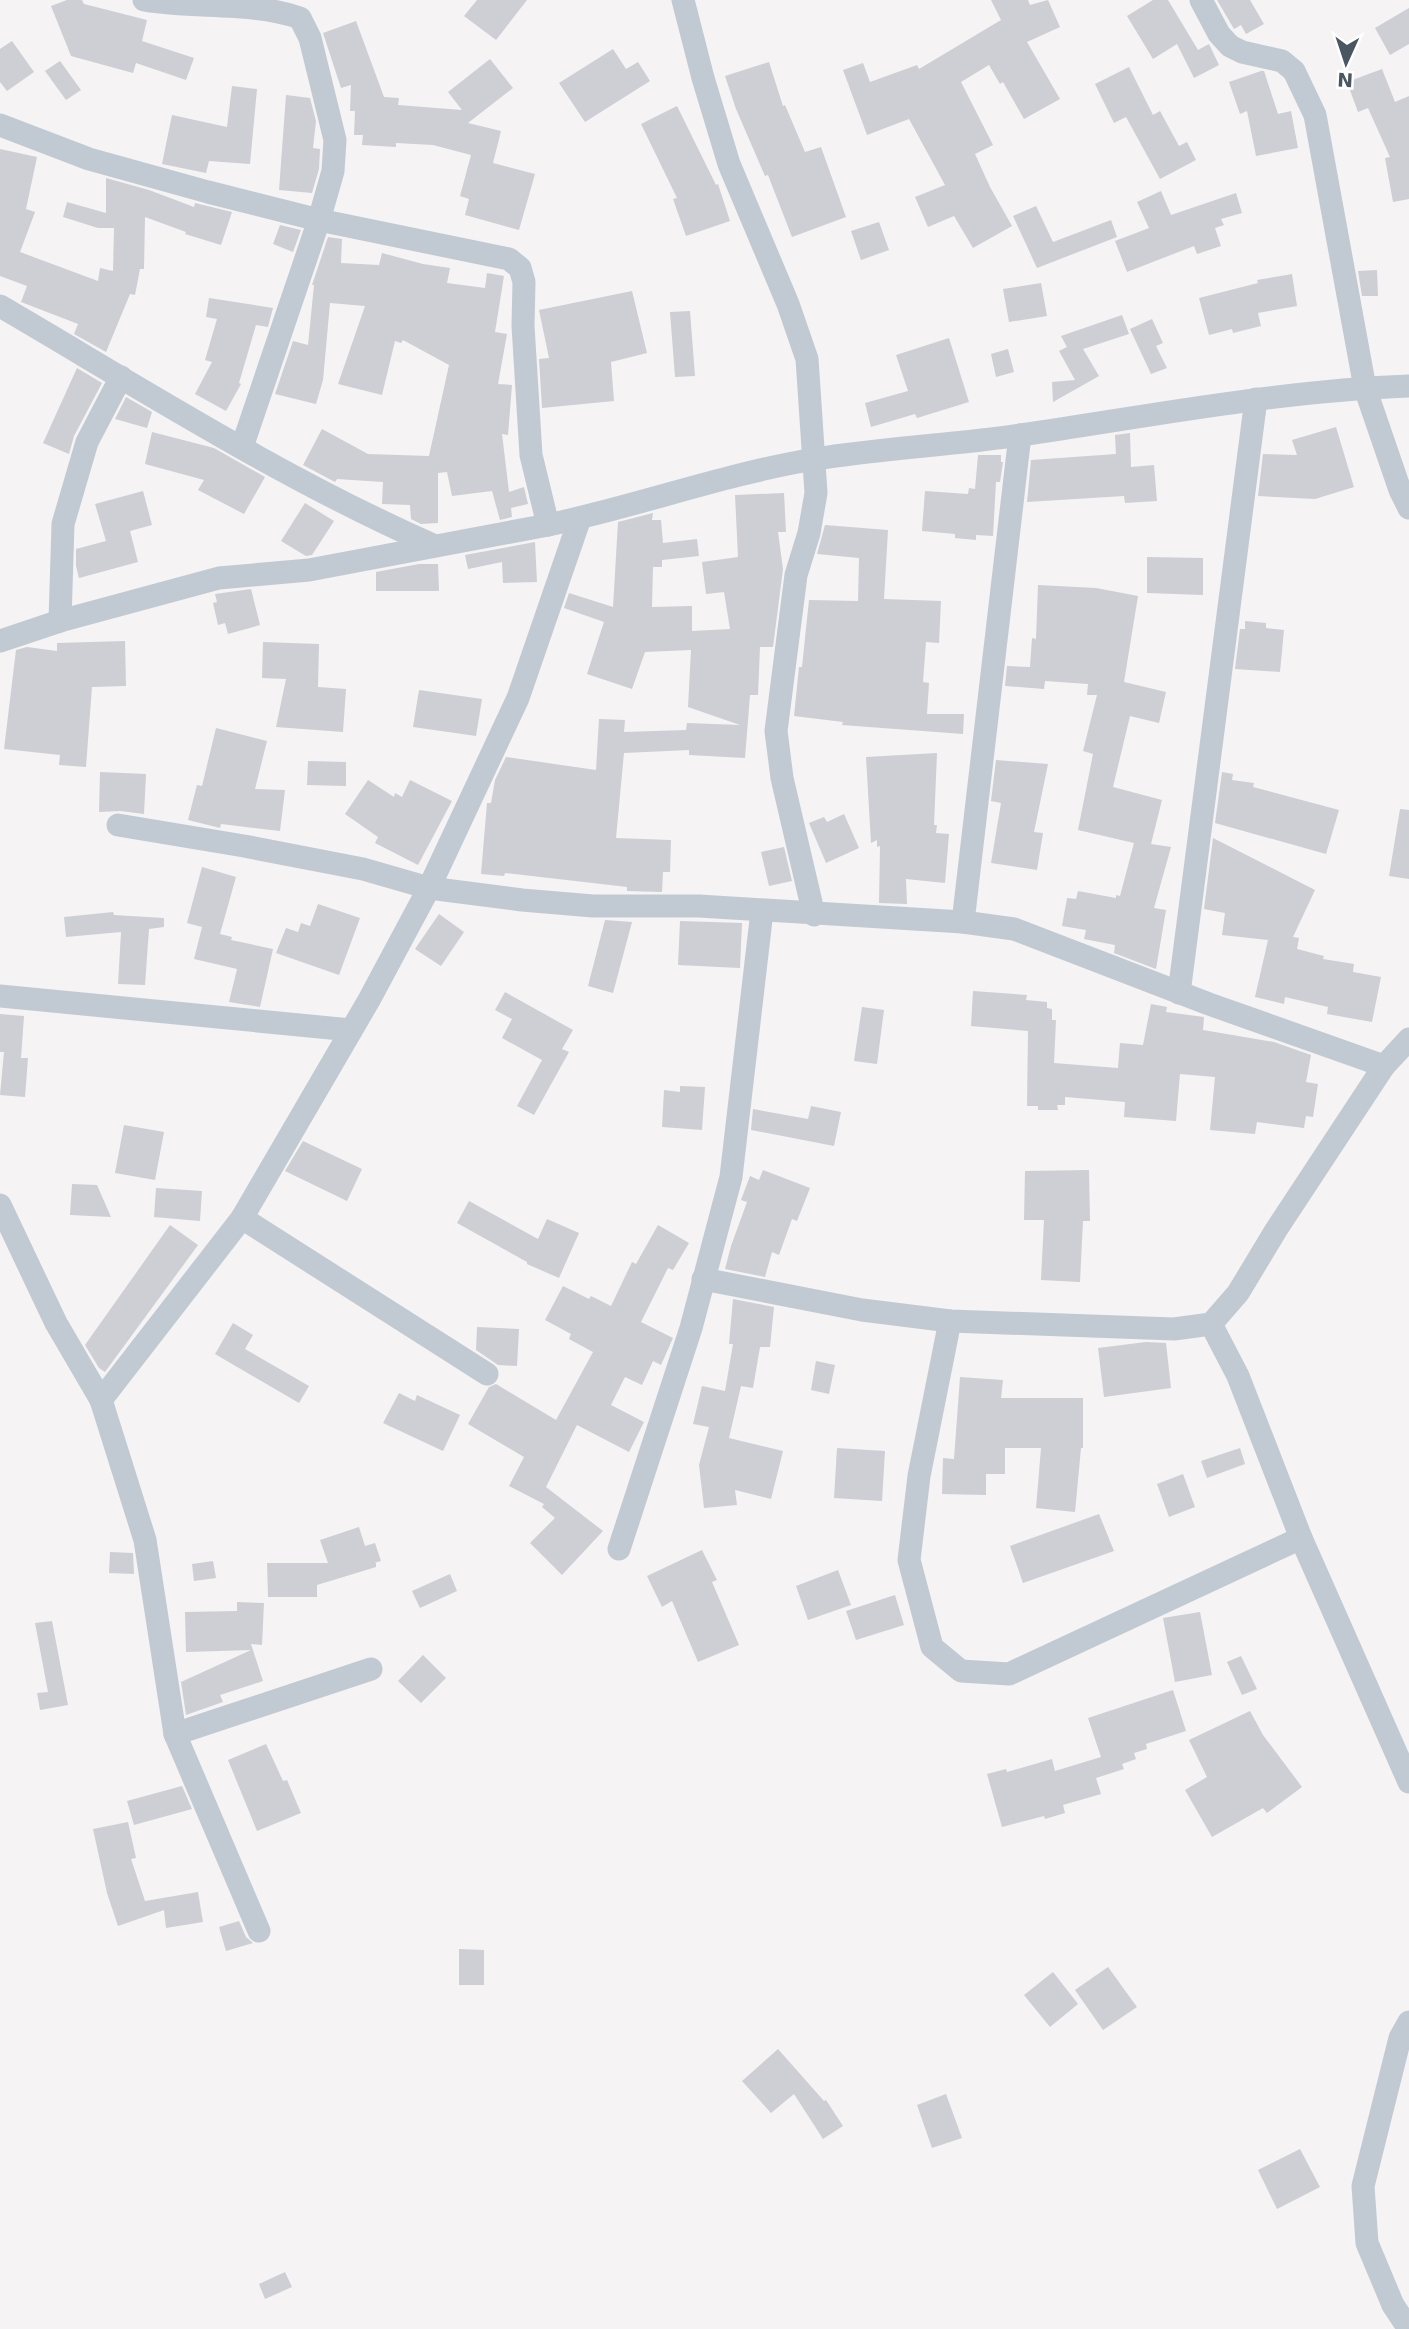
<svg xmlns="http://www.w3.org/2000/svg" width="1409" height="2329" font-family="'DejaVu Sans',sans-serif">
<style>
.building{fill:#cdcfd5}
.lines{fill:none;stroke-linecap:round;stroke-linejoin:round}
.street{stroke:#c1cad2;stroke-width:23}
</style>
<rect width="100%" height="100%" fill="#f5f3f3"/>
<g class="building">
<path d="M67 0H82L84 4 147 20 142 41 194 58 186 80 136 63 133 73 71 56 51 6Z"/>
<path d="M477 0H527L496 40 464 16Z"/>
<path d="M991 0H1028L1030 5 1048 0 1060 27 1027 42 1060 99 1024 119 1003 82 1000 84 989 65 961 82 993 145 975 154 990 187 1012 226 973 248 954 216 928 227 915 197 945 185 909 119 867 135 843 70 863 63 870 82 917 65 919 69 1001 20Z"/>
<path d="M1153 0H1168L1198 50 1209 44 1219 65 1194 78 1177 44 1153 59 1127 16Z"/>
<path d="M1217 0H1250L1264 24 1246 34 1241 25 1234 29Z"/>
<path d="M1409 8V44L1390 55 1375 28Z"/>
<path d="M356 21 384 97 399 98 398 105 462 110 448 92 490 59 513 88 468 123 501 131 493 163 535 174 519 230 465 215 469 199 460 196 471 155 433 145 396 143V147L362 145 363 135H354L355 111H350L351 85 341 88 323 33Z"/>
<path d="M12 41 34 72 7 91 0 82V49Z"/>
<path d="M613 49 626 69 638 62 650 81 585 122 559 83Z"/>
<path d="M60 61 81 90 66 100 45 71Z"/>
<path d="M769 62 783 106 785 105 805 152 821 147 846 217 792 237 768 175 765 176 736 109 725 76Z"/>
<path d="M1129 67 1153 115 1160 111 1179 146 1187 142 1196 160 1160 179 1126 117 1114 123 1095 84Z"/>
<path d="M1382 69 1395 102 1409 96V199L1393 202 1385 158 1390 157 1368 108 1358 112 1347 82Z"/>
<path d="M1261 71H1264L1278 114 1291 111 1298 148 1256 156 1247 111 1240 114 1229 82Z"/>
<path d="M232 86 257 89 250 164 209 161 206 173 162 164 172 115 227 127Z"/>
<path d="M286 95 310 98 316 121 313 148 320 149 319 169 312 193 279 190Z"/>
<path d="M677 106 716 185 718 184 730 221 686 236 673 199 677 198 641 124Z"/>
<path d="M0 149 37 157 26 209 35 212 20 252 98 281 100 268 113 271 114 228H98L63 217 67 202 106 213V178L149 190 194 207 195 203 232 212 221 245 185 234 186 232 145 217 144 269H140L135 295 130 294 106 352 74 334 78 324 21 302 27 286 0 276Z"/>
<path d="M1161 191 1171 215 1236 193 1242 213 1221 219 1224 225 1215 228 1221 246 1197 254 1194 246 1127 272 1115 241 1149 228 1137 202Z"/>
<path d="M1036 206 1053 242 1111 220 1117 237 1037 268 1013 216Z"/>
<path d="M879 222 889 250 861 260 851 231Z"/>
<path d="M280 225 301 230 293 252 273 244Z"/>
<path d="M328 237 342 239 341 263 379 265 382 253 423 264 450 268 447 283 485 288 487 273 504 276 495 332 507 334 498 384 512 385 508 435 502 434 509 492 524 487 528 504 511 508 512 517 500 520 492 491 452 496 447 472 438 473V523L421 524 411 519 410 505 382 504 383 482 337 479 335 482 303 465 322 429 368 454 429 456 449 365 403 340 401 343 395 341 382 395 338 384 365 306 330 303 323 380 316 404 275 394 293 341 308 345 314 285H312Z"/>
<path d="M1377 270 1378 296H1362L1358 271Z"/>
<path d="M1292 274 1297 306 1258 313 1261 326 1233 333 1232 329 1209 335 1199 298 1258 283 1257 280Z"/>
<path d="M1041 283 1047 316 1009 322 1003 289Z"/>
<path d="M632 291 647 353 611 362 614 401 542 408 539 359 549 358 539 310Z"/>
<path d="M209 298 273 308 268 327 256 325 239 383 241 384 226 411 195 394 212 362 205 360 217 319 206 317Z"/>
<path d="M690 311 695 376 675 377 670 312Z"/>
<path d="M1122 315 1129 334 1083 349 1099 376 1053 402 1052 382 1075 380 1059 351 1067 347 1061 336Z"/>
<path d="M1152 319 1163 343 1156 346 1167 368 1151 374 1130 329Z"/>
<path d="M949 338 969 402 917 418 915 414 871 427 865 403 908 391 896 355Z"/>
<path d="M1008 349 1014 372 996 377 991 354Z"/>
<path d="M77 368 102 383 74 436 69 454 43 443Z"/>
<path d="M126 397 152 412 147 428 115 419Z"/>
<path d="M1336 427 1354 487 1315 499 1258 496 1263 454 1297 455 1292 440Z"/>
<path d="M152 432 214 448 265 477 244 514 198 490 204 480 145 464Z"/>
<path d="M1130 433 1131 467 1154 465 1157 501 1125 503 1124 496 1027 502 1031 460 1116 454 1115 435Z"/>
<path d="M978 455H1001V462H1003L1000 482H996L993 536 976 535V540L955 538V534L922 531 925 491 968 494 969 488 975 489Z"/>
<path d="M143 491 152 525 130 531 138 562 79 578 76 566V549L106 541 95 504Z"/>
<path d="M784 493 786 532H778L783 569 773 647H760L758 695H750L745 758 689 755V750L624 753 616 838 671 840 670 872H663L662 892 627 891V887L505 873 504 876 481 874 487 803H491L495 780 506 757 596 770 599 719 625 720 624 732 686 730 687 723 740 725 688 707 691 650 645 652 632 689 587 674 604 622 564 608 569 593 613 607 618 522 653 513 652 520H661L663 543 697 539 699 556 662 560V567H653L652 607 692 606V631L730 629 724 592 706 594 702 562 738 557 735 495Z"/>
<path d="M305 503 334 521 312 555 306 556 281 541Z"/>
<path d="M825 525 888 530 884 599 941 601 939 643 926 642 923 682 929 683 927 714H964L963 734 842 725 843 722 794 716 799 667H802L809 600 858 601 859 558 817 554Z"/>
<path d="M535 542 537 582 503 583 502 562 468 569 465 555Z"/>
<path d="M1147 557 1203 558V595L1147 593Z"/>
<path d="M419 564H438L439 591H376V572Z"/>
<path d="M1038 585 1096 588 1138 596 1124 682 1166 692 1159 723 1130 716 1113 787 1162 800 1151 844 1171 847 1154 908 1166 910 1156 969 1114 953 1115 945 1084 939 1086 930 1062 926 1067 898 1076 899 1078 891 1116 898V895L1120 896 1134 843 1078 830 1093 754 1083 751 1097 695H1087L1088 684 1045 681 1044 689 1005 686 1007 666 1030 667 1032 638 1036 639Z"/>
<path d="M251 589 260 625 228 634 225 623 218 625 213 603 217 602 215 594Z"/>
<path d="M1245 621 1266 623V628L1284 630 1280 672 1235 669 1240 629H1245Z"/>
<path d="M125 641 126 686 92 687 86 767 59 765 60 755 4 749 16 650 27 647 57 651V643Z"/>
<path d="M263 642 319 644 318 687 346 689 343 732 276 727 286 679 262 678Z"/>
<path d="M419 690 482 699 476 736 413 727Z"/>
<path d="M216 728 267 741 255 789 285 790 280 831 221 824 220 828 188 820 197 785 202 786Z"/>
<path d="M937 753 934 825H937L936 833 949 834 945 883 906 879 907 904 879 903 880 846 877 847V840L871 843 866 757Z"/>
<path d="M996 760 1048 764 1034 832 1043 833 1037 870 991 863 1001 803 991 801Z"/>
<path d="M308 761 346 762V786L307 785Z"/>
<path d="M100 772 146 774 144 814 120 811 99 812Z"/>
<path d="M1222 772 1233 774 1232 780 1254 783 1253 787 1339 810 1326 854 1215 823Z"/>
<path d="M368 780 394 797 395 793 402 797 410 780 452 801 418 865 375 843 378 837 345 814Z"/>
<path d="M1400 809 1409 810V879L1389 876Z"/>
<path d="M844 814 859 848 826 863 809 823 824 817 827 822Z"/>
<path d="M1213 838 1315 890 1293 937 1299 938 1297 949 1324 956 1323 959 1354 964 1353 972 1381 977 1372 1022 1327 1014 1328 1007 1285 997 1284 1004 1255 997 1268 940 1222 935 1225 913 1204 909Z"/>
<path d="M784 847 792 881 769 886 761 852Z"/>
<path d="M202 867 236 877 220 934 232 937 231 940 273 949 260 1007 229 1002 237 969 194 959 202 927 187 923Z"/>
<path d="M318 904 360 918 339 975 276 953 286 928 298 932 301 923 310 926Z"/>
<path d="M113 912 114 915 164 918V927L149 929 145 985 118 984 121 932 66 937 64 917Z"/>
<path d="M439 914 464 932 441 966 415 949Z"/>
<path d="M605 920 632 922 613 993 588 986Z"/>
<path d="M680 921 742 923 740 968 678 965Z"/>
<path d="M973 991 1027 995 1026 1000 1047 1002V1008L1052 1009V1020H1056L1054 1063 1118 1068 1120 1043 1143 1045 1151 1004 1167 1007 1166 1012 1204 1017 1203 1030 1274 1042 1311 1055 1306 1082 1318 1084 1313 1117 1306 1116 1304 1128 1257 1122 1255 1134 1210 1130 1215 1077 1180 1074 1176 1121 1124 1117 1125 1102 1065 1097V1105H1057L1058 1110H1038V1106H1027L1028 1031 971 1026Z"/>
<path d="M505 992 573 1030 562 1049 569 1052 534 1115 517 1106 542 1060 502 1038 512 1019 495 1010Z"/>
<path d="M862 1007 884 1010 877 1064 854 1061Z"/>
<path d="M0 1014 24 1016 21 1058H28L25 1097 0 1095 4 1052H0Z"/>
<path d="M680 1086 705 1087 702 1130 662 1127 664 1090 680 1092Z"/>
<path d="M811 1106 841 1112 834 1146 751 1130 753 1109 808 1119Z"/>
<path d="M124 1125 164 1132 155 1180 115 1173Z"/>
<path d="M303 1141 362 1169 347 1201 285 1171Z"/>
<path d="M763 1170 810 1188 797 1221 792 1219 779 1255 772 1252 765 1277 725 1269 731 1246 747 1202 741 1200 750 1176 759 1180Z"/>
<path d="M1089 1170 1090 1221H1083L1080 1282 1041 1280 1044 1220H1024L1025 1171Z"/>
<path d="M72 1184 97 1185 111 1217 70 1215Z"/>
<path d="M156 1188 202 1191 200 1221 154 1217Z"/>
<path d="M469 1201 538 1239 547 1219 579 1233 559 1278 527 1264V1262L457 1223Z"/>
<path d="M170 1225 198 1245 105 1372 99 1368 85 1345Z"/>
<path d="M658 1225 689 1243 673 1270 668 1268 641 1322 673 1338 661 1365 653 1361 642 1385 625 1377 611 1405 644 1422 629 1452 577 1425 546 1487 603 1531 562 1575 530 1543 555 1518 542 1507 544 1504 509 1486 524 1457 468 1424 489 1387 496 1384 556 1420 593 1352 569 1339 571 1334 545 1320 563 1286 589 1299 591 1296 611 1306 632 1262 636 1264Z"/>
<path d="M733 1299 774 1307 770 1347H760L753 1388 741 1386 729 1438 783 1451 771 1499 735 1490 737 1505 704 1508 699 1465 709 1427 693 1424 702 1386 725 1391 733 1344H729Z"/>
<path d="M233 1323 253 1335 245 1349 309 1386 299 1403 215 1354Z"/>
<path d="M477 1327 519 1329 517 1366 498 1365 476 1350Z"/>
<path d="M1146 1342 1166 1343 1171 1388 1104 1397 1098 1348Z"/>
<path d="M816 1361 835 1365 829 1394 811 1390Z"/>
<path d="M960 1377 1003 1380 1001 1398H1083V1448H1081L1075 1512 1036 1508 1041 1448H1005V1474H986V1495L942 1494 943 1458 954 1459Z"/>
<path d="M399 1393 415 1401 417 1395 460 1415 443 1451 383 1423Z"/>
<path d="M837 1448 885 1451 882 1501 834 1498Z"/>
<path d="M1240 1448 1245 1464 1207 1478 1201 1461Z"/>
<path d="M1183 1474 1195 1507 1169 1517 1157 1484Z"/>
<path d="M1099 1514 1114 1551 1023 1583 1010 1546Z"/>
<path d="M359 1527 365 1546 375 1543 381 1561 374 1563H376V1567L317 1585V1597H268L267 1563H328L320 1540Z"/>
<path d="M702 1550 717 1580 712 1582 739 1645 698 1662 672 1601 662 1607 647 1576Z"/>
<path d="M110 1552 133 1553 134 1574 109 1573Z"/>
<path d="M213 1561 216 1578 194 1581 192 1564Z"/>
<path d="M838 1570 851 1605 808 1620 796 1586Z"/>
<path d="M450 1574 457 1591 420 1608 412 1591Z"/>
<path d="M895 1595 904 1625 856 1640 846 1611Z"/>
<path d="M237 1602 264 1603 262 1645 251 1644 263 1681 220 1695 223 1702 186 1715 181 1682 251 1650 186 1652 185 1612 237 1611Z"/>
<path d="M1200 1612 1212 1675 1175 1682 1163 1618Z"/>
<path d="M52 1621 68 1705 40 1710 37 1693 48 1692 35 1623Z"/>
<path d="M423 1655 446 1678 421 1703 398 1681Z"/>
<path d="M1241 1656 1257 1689 1242 1695 1227 1662Z"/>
<path d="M1173 1690 1186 1731 1146 1744 1147 1749 1134 1753 1136 1759 1122 1764 1124 1769 1096 1778 1101 1794 1063 1805 1065 1813 1045 1819 1044 1816 1002 1827 987 1774 1006 1769 1007 1772 1052 1759 1055 1771 1101 1757 1088 1718Z"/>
<path d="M1250 1711 1263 1735 1302 1787 1267 1813 1263 1808 1212 1837 1185 1790 1207 1777 1189 1740Z"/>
<path d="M266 1744 283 1781 287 1780 301 1813 257 1831 228 1760Z"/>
<path d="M182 1786 192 1809 134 1825 127 1801Z"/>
<path d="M128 1822 136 1858 131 1859 145 1901 198 1892 203 1922 166 1928 164 1910 118 1926 107 1893 93 1829Z"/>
<path d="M239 1921 246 1937 253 1943 226 1951 219 1927Z"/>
<path d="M459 1949 484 1950V1985H459Z"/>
<path d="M1108 1967 1137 2007 1103 2030 1075 1990Z"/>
<path d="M1053 1972 1078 2004 1050 2027 1024 1995Z"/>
<path d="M778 2049 824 2101 826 2100 843 2126 823 2139 794 2094 771 2113 742 2081Z"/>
<path d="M946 2094 962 2138 932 2148 917 2105Z"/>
<path d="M1300 2149 1320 2187 1277 2209 1258 2170Z"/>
<path d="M285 2272 292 2287 265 2299 259 2284Z"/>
</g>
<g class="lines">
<g class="street">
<path d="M144 0C195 9 251 1 300 18L310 38 335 140 333 171 319 220 242 447"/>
<path d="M683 0 703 78 729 164 788 304 807 359 816 493 809 533 796 575 776 731 782 778 814 915"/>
<path d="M1201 0 1219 34 1230 46 1242 52 1282 61 1294 71 1315 115 1365 388 1400 490 1409 508"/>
<path d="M0 125 89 159 208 192 319 220 509 259 520 268 524 282 523 326 531 455 548 525"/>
<path d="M0 306C142 389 283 479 433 545"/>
<path d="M60 621 63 524 87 442 121 377"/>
<path d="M0 641 60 621 219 578 309 570 548 525C638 506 724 474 815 459 883 448 952 445 1020 435 1151 416 1277 391 1409 386"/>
<path d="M118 825 244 846 363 869 429 888 522 900 593 906H699L963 922 1014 929 1209 1004 1384 1066 1409 1039"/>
<path d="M963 922 1020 435"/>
<path d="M1179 993 1256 399"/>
<path d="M0 996 351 1030"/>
<path d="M1384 1066 1276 1230 1238 1293 1211 1324 1238 1376 1301 1538 1409 1782"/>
<path d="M0 1205 56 1323 101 1400 242 1218 369 1000 429 888 518 698 580 518"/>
<path d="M242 1218 487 1374"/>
<path d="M703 1279 862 1310 950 1321 1174 1329 1211 1324"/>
<path d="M950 1321 919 1476 909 1560 932 1647 961 1671 1009 1674 1301 1538"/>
<path d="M101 1400 145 1540 175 1734 259 1931"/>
<path d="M619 1549 691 1328 731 1177 762 911"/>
<path d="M175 1734 371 1669"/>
<path d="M1409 2022 1400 2038 1363 2186 1367 2243 1393 2305 1409 2329"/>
</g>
</g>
<g transform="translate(1346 63) rotate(183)" stroke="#ffffff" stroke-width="5" paint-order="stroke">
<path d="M0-5L12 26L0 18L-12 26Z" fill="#4a5661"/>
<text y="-10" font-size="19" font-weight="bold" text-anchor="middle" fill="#4a5661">N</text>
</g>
</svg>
